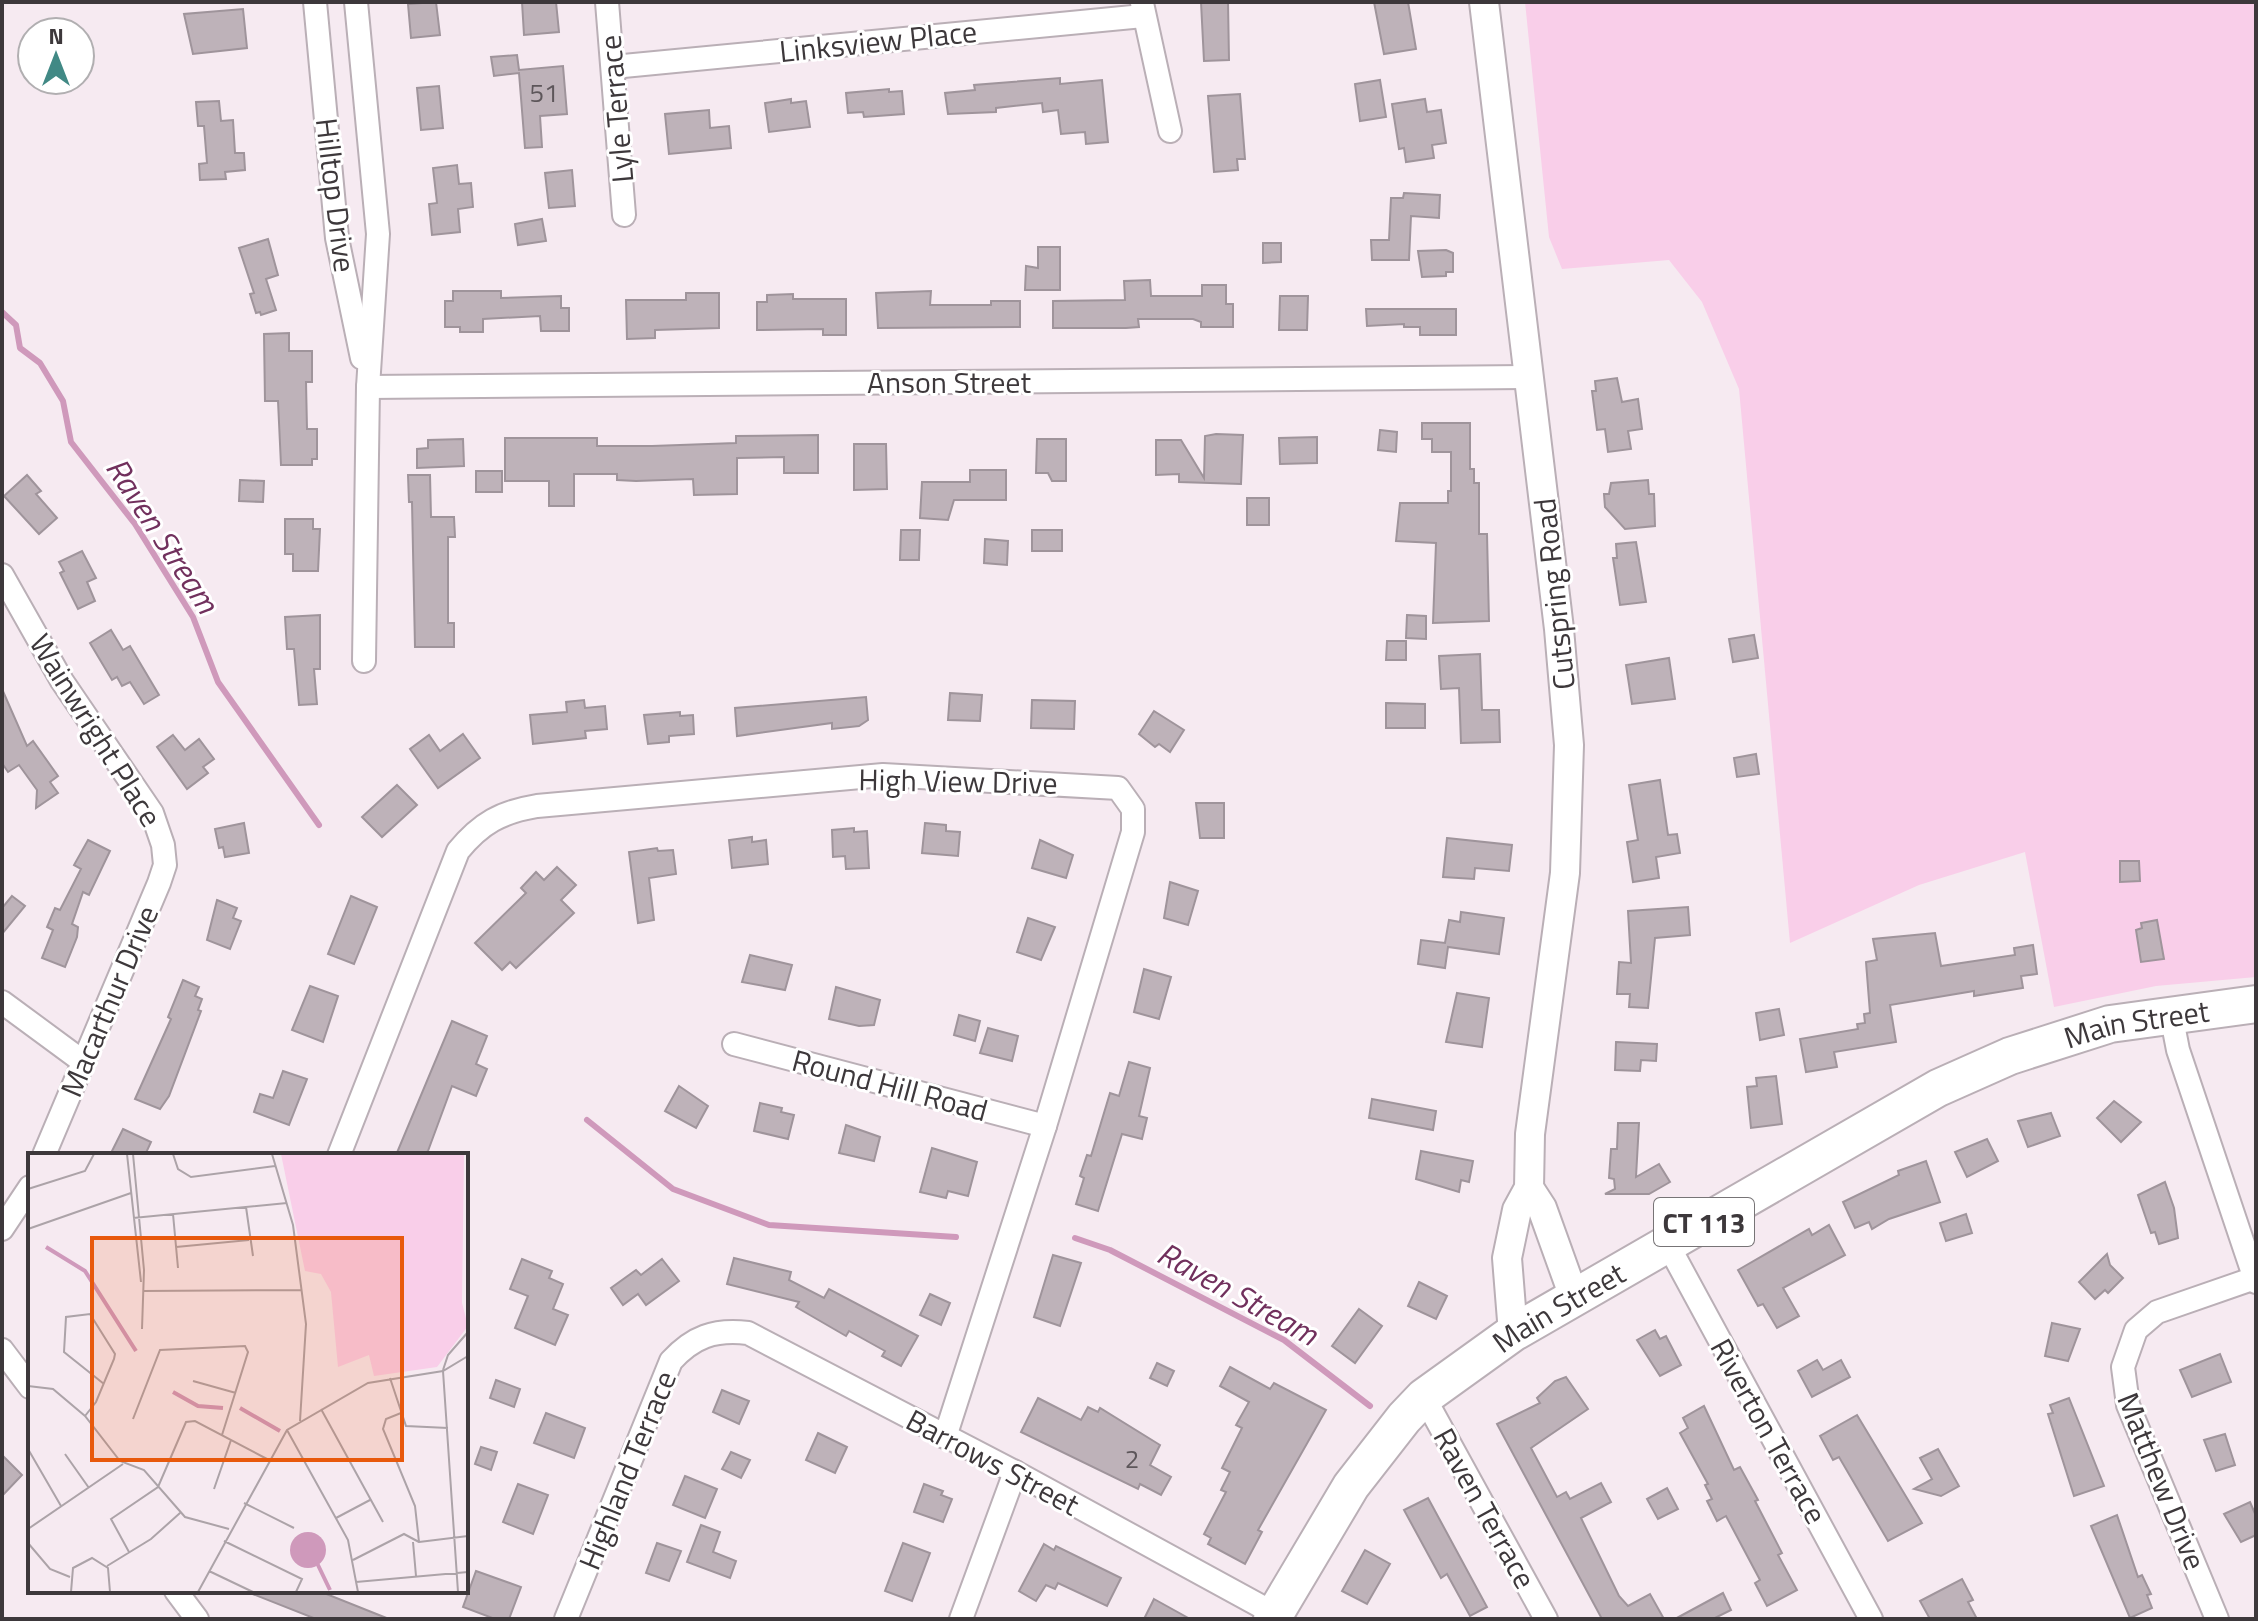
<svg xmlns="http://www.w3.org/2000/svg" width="2258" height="1621" font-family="'Titillium Web',sans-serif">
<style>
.green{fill:#f9cee9}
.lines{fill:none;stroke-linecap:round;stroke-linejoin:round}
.stream{stroke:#cf99bb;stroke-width:6}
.building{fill:#beb2b9;stroke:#9f949b;stroke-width:2}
.minor-casing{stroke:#baafb6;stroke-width:26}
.tertiary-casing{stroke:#baafb6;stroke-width:32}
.primary-casing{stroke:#baafb6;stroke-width:40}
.minor{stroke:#fff;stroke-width:22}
.tertiary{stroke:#fff;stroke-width:28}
.primary{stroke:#fff;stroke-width:36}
.labels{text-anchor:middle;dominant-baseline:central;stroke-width:6;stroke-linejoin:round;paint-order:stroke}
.number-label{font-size:26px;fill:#5d565a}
.shield{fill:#fff;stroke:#777476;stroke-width:2}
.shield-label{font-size:28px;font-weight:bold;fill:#3d383b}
.street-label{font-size:30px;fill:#3d383b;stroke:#fff}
.water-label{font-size:32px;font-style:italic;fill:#71305d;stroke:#fff}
.inset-river{fill:none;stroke:#cf99bb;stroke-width:4}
.inset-road{fill:none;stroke:#aca3a8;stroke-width:2}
.view{fill:#e8590c;fill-opacity:0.15;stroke:#e8590c;stroke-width:4}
.inset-edge{fill:none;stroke:#3d383b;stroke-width:4}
</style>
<rect width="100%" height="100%" fill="#f6eaf1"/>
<path class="green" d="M1525 2H2256V977L2156 986 2054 1007 2025 852 1919 885 1790 943 1739 389 1702 302 1669 260 1562 269 1549 237Z"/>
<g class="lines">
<g class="stream">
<path d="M2 312 16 325 20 348 40 363 63 401 71 442 135 524 193 617 218 682 319 825"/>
<path d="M587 1120 673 1189 769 1225 956 1237"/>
<path d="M1075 1238 1110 1250 1284 1340 1370 1406"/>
</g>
</g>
<g class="building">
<path d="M436 2 440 35 411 38 408 4Z"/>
<path d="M522 2H556L559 32 524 35Z"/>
<path d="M1201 2H1228L1229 60 1204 61Z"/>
<path d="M1374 2H1408L1416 49 1384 54Z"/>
<path d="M243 9 247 48 193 54 184 14Z"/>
<path d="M517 55 519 70 563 66 567 114 540 116 542 147 525 148 519 73 494 76 491 57Z"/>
<path d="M1060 78V84L1102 80 1108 142 1086 144 1085 132 1061 134 1058 110 1043 112 1042 103 996 108V112L948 114 945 93 975 90 974 85Z"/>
<path d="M1380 80 1386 117 1360 121 1355 84Z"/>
<path d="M439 86 443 128 421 130 417 88Z"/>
<path d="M889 89V92L902 91 904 114 864 117 863 112 848 113 846 93Z"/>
<path d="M1240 94 1245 159H1237L1238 170 1214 172 1208 96Z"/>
<path d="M791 99V103L806 101 810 127 769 132 765 103Z"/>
<path d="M1425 99 1427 112 1441 110 1446 143 1432 145 1434 158 1406 162 1404 148 1399 149 1392 104Z"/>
<path d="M219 101 221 121 233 120 235 153H244L245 170 225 172 226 179 200 180 199 164 207 163 204 126H198L196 102Z"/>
<path d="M709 110 710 128 729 126 731 148 669 154 665 114Z"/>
<path d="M457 165 459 184 471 183 473 207 458 209 460 232 432 235 429 204 437 203 433 168Z"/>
<path d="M572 170 575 206 549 208 545 173Z"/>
<path d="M1404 193 1440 195 1439 218 1411 216 1409 260H1372L1371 240H1389L1391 198H1403Z"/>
<path d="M542 219 546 241 518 245 515 224Z"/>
<path d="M268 239 278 275 266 279 276 310 261 315 260 312 256 313 250 294 254 293 239 248Z"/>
<path d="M1263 243H1281V262L1263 263Z"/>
<path d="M1038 247H1060V290H1025L1026 266 1038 268Z"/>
<path d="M1446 250 1453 253V272H1446V276L1422 277 1418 251Z"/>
<path d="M1150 280 1151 296H1202V285H1226V304H1233V327H1201V322L1193 319H1138L1139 327 1126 328H1053V301L1125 300 1124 281Z"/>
<path d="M453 291H501V298L561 296V308H569V331H541L540 316 483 319V332H460V327H445V301H453Z"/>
<path d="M931 291 930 305H991V301H1020V327L878 328 876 293Z"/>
<path d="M686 293H719V328L655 330V338L627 339 626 300H686Z"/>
<path d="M793 294V299H846V335H823V329L757 330V302H767V295Z"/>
<path d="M1280 296H1308L1307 330H1279Z"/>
<path d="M1366 309H1456V335H1420V327H1404V324L1367 326Z"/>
<path d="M289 333V351H312V382H306L307 429H317V459H312V465H281L278 401H265L264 334Z"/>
<path d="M1617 378 1622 402 1638 399 1642 429 1628 431 1631 449 1608 452 1605 429 1597 430 1592 391H1596L1595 381Z"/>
<path d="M1422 423H1470V469H1474V483H1479V534H1487L1489 621 1433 623 1436 543 1396 541 1400 503H1448V491H1451V452H1432V439H1422Z"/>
<path d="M1380 430 1397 432 1396 452 1378 450Z"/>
<path d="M1216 434 1243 435 1241 484 1179 482V474L1156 475V440H1181L1204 478 1205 436Z"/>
<path d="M818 435V473H784V457L737 458V494L694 495 693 479 636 481 617 480V474H574V506H549V481H505V438H597V446H652L736 443V436Z"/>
<path d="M1317 437V463L1280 464 1279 438Z"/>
<path d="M463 439 464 466 417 468V449L428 448V440Z"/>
<path d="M1037 439H1066V481H1052L1048 473H1036Z"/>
<path d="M854 444H886L887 489 854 490Z"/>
<path d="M970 470H1006V500H954L948 520 920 518 922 482H970Z"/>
<rect x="476" y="471" width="26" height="21"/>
<path d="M27 475 41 491 36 494 57 518 39 534 4 496Z"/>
<path d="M408 475H430L431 517H454L455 537H448V623H454V647H415L412 502H409Z"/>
<path d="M240 480 264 481 263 502 239 501Z"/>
<path d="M1648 480 1649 494H1654L1655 526 1625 529 1605 507 1604 494H1609L1611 483Z"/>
<rect x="1247" y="498" width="22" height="27"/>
<path d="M285 519H313V529H320L318 571H293V554H285Z"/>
<path d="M901 530H920L919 560H900Z"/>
<rect x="1032" y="530" width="30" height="21"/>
<path d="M985 539 1008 541 1007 565 984 563Z"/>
<path d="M1636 542 1646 602 1620 605 1613 558H1617L1616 544Z"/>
<path d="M82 551 96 578 87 582 95 601 78 609 60 573 64 571 59 562Z"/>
<path d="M320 615V669H314L317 704 299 705 294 649H287L285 617Z"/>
<path d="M1407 615 1426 616V639L1406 638Z"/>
<path d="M111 630 123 650 130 646 159 695 144 704 130 682 122 686 117 677 112 680 90 643Z"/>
<path d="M1754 635 1758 658 1733 662 1729 639Z"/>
<path d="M1387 641H1406V660H1386Z"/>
<path d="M1480 654 1482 710H1499L1500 742 1461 743 1459 688 1441 689 1439 656Z"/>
<path d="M1669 658 1675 699 1632 704 1626 665Z"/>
<path d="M2 689 27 746 33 741 58 776 50 782 58 793 36 808 37 790 19 765 8 772 2 763Z"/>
<path d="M950 693 982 695 980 721 948 720Z"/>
<path d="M866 697 868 720 859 726 832 729V723L737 736 735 708Z"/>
<path d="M584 700 585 708 605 706 607 729 585 731 586 738 533 744 530 715 567 712 566 702Z"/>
<path d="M1032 700 1075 701 1074 729 1031 728Z"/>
<path d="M1386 703 1425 704V728H1386Z"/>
<path d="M1154 711 1184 730 1170 752 1159 744 1155 747 1139 734Z"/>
<path d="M680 712V716L693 715 694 734 669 736V742L648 744 644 715Z"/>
<path d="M463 734 480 758 438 788 410 749 429 735 440 751Z"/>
<path d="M173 735 185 750 199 739 214 759 203 767 208 773 187 789 157 747Z"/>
<path d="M1756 754 1759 774 1737 777 1734 758Z"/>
<path d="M1660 780 1668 835 1677 834 1680 853 1656 857 1659 878 1633 882 1627 842 1638 840 1629 785Z"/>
<path d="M397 785 417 805 382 837 362 817Z"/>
<path d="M1196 803H1224V838H1200Z"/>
<path d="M244 823 249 853 225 857 223 847 219 848 215 829Z"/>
<path d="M925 823 946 825V831L960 832 958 856 922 853Z"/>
<path d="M854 828V832L867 831 869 868 846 869 845 856 833 857 832 830Z"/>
<path d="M752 837V842L766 840 768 864 732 868 729 840Z"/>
<path d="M1447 838 1512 845 1509 871 1475 868 1474 879 1443 877Z"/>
<path d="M88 840 110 851 89 895 83 892 72 924 78 927 77 937 65 967 42 958 53 930 47 927 55 908 60 910 81 869 74 865Z"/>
<path d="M1040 840 1073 855 1066 878 1032 868Z"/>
<path d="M657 848 658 851 673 850 676 874 649 878 654 920 638 923 629 852Z"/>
<path d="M2120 861H2139L2140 881 2120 882Z"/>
<path d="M557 867 576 885 561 900 574 913 516 968 510 962 502 970 475 943 526 893 521 888 536 872 544 880Z"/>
<path d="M1170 882 1198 891 1188 925 1164 918Z"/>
<path d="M12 896 25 906 2 934V908Z"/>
<path d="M351 896 377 907 354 964 328 954Z"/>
<path d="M217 900 237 908 233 918 241 921 230 949 207 940Z"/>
<path d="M1688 907 1690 935 1655 938 1648 1008 1629 1007 1630 994H1617L1619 962 1631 963 1628 911Z"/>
<path d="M1461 912 1504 918 1499 954 1448 947 1445 968 1418 964 1421 940 1445 943 1449 920 1460 922Z"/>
<path d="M1028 918 1055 927 1041 960 1017 952Z"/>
<path d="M2157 920 2164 959 2141 962 2136 930 2142 928 2141 923Z"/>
<path d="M1935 933 1941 966 2015 955 2014 948 2033 945 2037 974 2021 976 2023 988 1974 996V991L1890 1005 1896 1042 1834 1052 1837 1067 1806 1072 1800 1039 1858 1029 1857 1024 1865 1023 1864 1014 1870 1013 1866 962 1877 960 1873 939Z"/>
<path d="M750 955 792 965 785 990 742 982Z"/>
<path d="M1144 969 1171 977 1159 1019 1134 1012Z"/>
<path d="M183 980 199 987 195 996 202 999 198 1010 201 1011 169 1096 160 1109 135 1099 171 1019 168 1017Z"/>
<path d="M310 986 338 996 323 1042 292 1030Z"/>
<path d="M836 987 880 1000 874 1025 859 1026 829 1019Z"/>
<path d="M1457 993 1489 998 1482 1047 1446 1042Z"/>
<path d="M1779 1009 1784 1035 1760 1040 1756 1013Z"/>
<path d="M959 1015 980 1021 975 1041 954 1035Z"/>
<path d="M452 1021 487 1036 476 1064 487 1069 476 1096 452 1086 428 1151 423 1155H396Z"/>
<path d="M988 1028 1018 1036 1012 1061 980 1053Z"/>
<path d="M1616 1042 1657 1044 1656 1061 1641 1060 1640 1071 1615 1070Z"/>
<path d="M1129 1062 1150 1068 1139 1116 1147 1118 1142 1139 1122 1134 1098 1211 1076 1204 1084 1178 1080 1176 1087 1155 1091 1156 1110 1093 1119 1096Z"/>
<path d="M283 1071 307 1079 289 1125 254 1112 260 1094 273 1098Z"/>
<path d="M1776 1076 1782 1124 1751 1128 1747 1087 1757 1086 1756 1078Z"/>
<path d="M679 1086 708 1106 696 1128 665 1111Z"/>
<path d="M1372 1099 1436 1111 1433 1130 1369 1118Z"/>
<path d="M2114 1101 2141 1122 2121 1142 2097 1118Z"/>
<path d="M760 1103 782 1108 781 1112 794 1115 788 1139 754 1131Z"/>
<path d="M2051 1113 2060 1136 2028 1147 2018 1121Z"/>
<path d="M1618 1123H1639L1636 1177 1659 1164 1670 1182 1649 1194H1605L1615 1189 1614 1179 1609 1178 1611 1149H1617Z"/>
<path d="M846 1125 880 1137 874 1161 839 1153Z"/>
<path d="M123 1129 151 1142 145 1155H110Z"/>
<path d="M1987 1139 1998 1161 1967 1177 1955 1152Z"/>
<path d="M932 1148 977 1162 968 1196 948 1191 946 1198 920 1192Z"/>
<path d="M1421 1151 1473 1161 1469 1182 1461 1180 1459 1192 1416 1179Z"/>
<path d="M1926 1161 1940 1202 1889 1219 1872 1229 1869 1222 1855 1228 1843 1202 1899 1175 1898 1171Z"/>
<path d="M2165 1182 2174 1208 2178 1238 2159 1244 2155 1232 2151 1233 2138 1195Z"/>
<path d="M1966 1214 1972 1233 1946 1241 1940 1223Z"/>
<path d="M1829 1225 1845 1255 1783 1288 1799 1316 1777 1328 1763 1304 1758 1306 1738 1270 1809 1229 1812 1235Z"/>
<path d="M2107 1254 2110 1265 2123 1278 2108 1293 2105 1290 2095 1299 2079 1282Z"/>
<path d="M1053 1255 1081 1263 1060 1326 1034 1317Z"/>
<path d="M734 1258 791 1272 789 1280 824 1298 829 1289 918 1336 901 1366 882 1356 885 1351 849 1331 846 1336 796 1307 799 1302 727 1284Z"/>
<path d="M522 1259 552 1271 549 1278 563 1284 553 1309 568 1315 555 1345 515 1328 528 1296 510 1289Z"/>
<path d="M662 1259 679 1281 646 1305 638 1294 623 1305 611 1288 636 1270 641 1275Z"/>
<path d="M1419 1282 1447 1296 1436 1319 1408 1306Z"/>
<path d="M930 1294 950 1303 941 1325 920 1315Z"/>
<path d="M1359 1309 1382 1326 1355 1363 1332 1346Z"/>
<path d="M2052 1323 2080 1329 2068 1361 2045 1356Z"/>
<path d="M1655 1330 1660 1339 1666 1336 1681 1365 1660 1376 1637 1340Z"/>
<path d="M2220 1354 2231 1382 2192 1397 2180 1370Z"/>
<path d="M1817 1360 1823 1370 1841 1360 1850 1377 1812 1397 1798 1371Z"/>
<path d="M1157 1363 1174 1371 1167 1386 1150 1378Z"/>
<path d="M1230 1367 1270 1389 1274 1383 1326 1410 1258 1530 1262 1532 1245 1564 1208 1544 1211 1538 1204 1534 1226 1492 1221 1490 1230 1472 1222 1468 1242 1428 1236 1425 1249 1402 1220 1386Z"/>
<path d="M1566 1377 1588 1409 1531 1448 1557 1497 1566 1492 1570 1499 1601 1483 1611 1502 1581 1518 1619 1596 1628 1606 1650 1594 1664 1619H1602L1497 1424 1540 1403 1537 1398 1555 1381Z"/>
<path d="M496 1380 520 1389 514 1407 490 1398Z"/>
<path d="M722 1390 749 1401 739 1424 713 1412Z"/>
<path d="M1038 1398 1081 1420 1088 1407 1098 1412 1100 1408 1160 1445 1150 1465 1171 1477 1161 1495 1140 1484 1138 1489 1021 1432Z"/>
<path d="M2069 1398 2104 1486 2074 1496 2048 1414 2053 1413 2050 1405Z"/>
<path d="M1704 1406 1734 1470 1740 1467 1758 1500 1755 1501 1782 1553 1778 1555 1797 1590 1767 1606 1755 1583 1760 1580 1726 1516 1717 1521 1707 1501 1712 1499 1705 1485 1708 1484 1680 1433 1688 1428 1683 1418Z"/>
<path d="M546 1413 585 1428 574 1458 534 1443Z"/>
<path d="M1857 1415 1922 1523 1888 1541 1839 1457 1833 1460 1820 1436Z"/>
<path d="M818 1433 847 1447 835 1473 806 1460Z"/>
<path d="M2225 1434 2235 1465 2216 1471 2204 1440Z"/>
<path d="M481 1447 497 1452 491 1470 475 1464Z"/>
<path d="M1938 1449 1959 1486 1941 1496 1914 1489 1932 1479 1920 1458Z"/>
<path d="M731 1452 750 1460 741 1478 722 1469Z"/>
<path d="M2 1455 22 1475 2 1496Z"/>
<path d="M685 1476 717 1489 705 1518 673 1505Z"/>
<path d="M518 1484 548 1495 533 1534 503 1522Z"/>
<path d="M924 1484 943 1491 941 1495 952 1499 943 1522 914 1512Z"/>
<path d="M1667 1488 1678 1509 1658 1519 1647 1499Z"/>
<path d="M1428 1498 1487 1607 1470 1616 1447 1574 1441 1578 1404 1510Z"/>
<path d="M2250 1502 2256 1516V1535L2241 1542 2224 1514Z"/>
<path d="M2117 1515 2138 1577 2142 1575 2151 1594 2147 1595 2152 1608 2130 1618 2091 1526Z"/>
<path d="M701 1525 720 1532 713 1552 736 1561 730 1578 687 1562Z"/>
<path d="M657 1543 681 1551 669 1581 646 1573Z"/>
<path d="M903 1543 930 1553 912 1601 885 1591Z"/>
<path d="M1044 1544 1054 1550 1056 1546 1121 1578 1107 1606 1058 1583 1055 1589 1046 1585 1036 1601 1019 1591Z"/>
<path d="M1365 1550 1390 1564 1367 1604 1342 1591Z"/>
<path d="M476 1571 521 1587 509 1619H495L463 1607Z"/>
<path d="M1962 1579 1973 1600 1968 1602 1977 1619H1930L1920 1601Z"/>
<path d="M245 1591H319L389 1619H316Z"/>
<path d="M1723 1593 1731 1610 1713 1619H1675Z"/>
<path d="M1154 1599 1190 1619H1144Z"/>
</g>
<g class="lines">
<g class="minor-casing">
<g id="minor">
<path d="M315 2 337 238 362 358"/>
<path d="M356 2 378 234 368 387 364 661"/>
<path d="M607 2 624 215"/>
<path d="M1142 3 1170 131"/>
<path d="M613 67 1143 16"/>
<path d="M368 387 1530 377"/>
<path d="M2 575 62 681 152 813 163 845 165 865 159 883 44 1155"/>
<path d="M2 1002 82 1061"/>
<path d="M2171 1014 2178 1050 2256 1282"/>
<path d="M734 1044 1045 1126"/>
<path d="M339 1155 458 851C481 823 501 812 537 806L883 775 1118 788 1133 809V832L1045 1126 945 1437"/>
<path d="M2 1229 30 1187"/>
<path d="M1667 1243 1871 1619"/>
<path d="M2 1350 30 1387"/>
<path d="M1424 1397 1546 1619"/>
<path d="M176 1591 197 1619"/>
<path d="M566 1619 671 1361C693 1337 714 1329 748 1333L1015 1472 1275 1614"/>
<path d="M961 1619 1015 1472"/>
<path d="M2217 1619 2128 1405 2123 1367 2136 1330 2157 1312 2255 1278"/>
</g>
</g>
<g class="tertiary-casing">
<g id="tertiary">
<path d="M1484 2 1559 629 1569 745 1565 873 1530 1134 1529 1188 1517 1210 1507 1258 1513 1333"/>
<path d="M1529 1188 1542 1208 1574 1297"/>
</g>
</g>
<g class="primary-casing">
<g id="primary">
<path id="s1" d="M1272 1619 1351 1486 1404 1418 1424 1397 1513 1333 1938 1088 2010 1056 2110 1024 2256 1004"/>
</g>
</g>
<use href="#minor" class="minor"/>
<use href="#tertiary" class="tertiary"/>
<use href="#primary" class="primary"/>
</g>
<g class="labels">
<g class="number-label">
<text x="544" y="92">51</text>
<text x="1132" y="1458">2</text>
</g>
<rect class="shield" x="1654" y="1198" width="100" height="48" rx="6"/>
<g class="shield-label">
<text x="1704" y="1222">CT 113</text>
</g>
<g class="street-label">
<text transform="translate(878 41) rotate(-6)">Linksview Place</text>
<text transform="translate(616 109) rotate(-95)">Lyle Terrace</text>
<text transform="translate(336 195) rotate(83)">Hilltop Drive</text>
<text x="949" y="382">Anson Street</text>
<text transform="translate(1554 594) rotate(-96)">Cutspring Road</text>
<text transform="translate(96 730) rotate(58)">Wainwright Place</text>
<text transform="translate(958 781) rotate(1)">High View Drive</text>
<text transform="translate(109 1001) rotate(-67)">Macarthur Drive</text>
<text stroke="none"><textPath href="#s1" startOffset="1080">Main Street</textPath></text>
<text transform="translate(890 1085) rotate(15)">Round Hill Road</text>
<text stroke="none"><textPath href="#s1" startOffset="432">Main Street</textPath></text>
<text transform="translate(1769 1431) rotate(61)">Riverton Terrace</text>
<text transform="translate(993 1462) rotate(28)">Barrows Street</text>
<text transform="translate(627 1470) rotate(-68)">Highland Terrace</text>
<text transform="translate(2162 1481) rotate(68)">Matthew Drive</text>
<text transform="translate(1485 1508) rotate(61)">Raven Terrace</text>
</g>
<g class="water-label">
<text transform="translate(163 535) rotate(57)">Raven Stream</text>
<text transform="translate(1238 1293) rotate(29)">Raven Stream</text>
</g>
</g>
<g transform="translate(28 1153)">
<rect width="440" height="440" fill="#f6eaf1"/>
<path d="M253 1H436L434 150 440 173 409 214 346 223 341 202 310 214 303 139 293 121 277 118Z" fill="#f9cee9"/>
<path d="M262 397a18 18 0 1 1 36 0a18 18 0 1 1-36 0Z" fill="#cf99bb"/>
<path class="inset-river" d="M18 94 57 118 108 198M145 239 170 253 195 255M212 255 252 278M289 410 302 437"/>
<path class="inset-road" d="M99 1 113 129M105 1 116 117 114 176M145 1 150 16 163 24 247 13M244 1 265 72 278 171 272 268M0 36 57 18 66 1M218 54 225 103M145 61 150 115M105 65 259 50M0 76 103 40M0 92V170M148 94 221 87M115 138 274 137M415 217 420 202 440 179M415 218 430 439M362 225 378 273 420 275M165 228 208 240M0 233 25 236 57 263 92 308 116 317 157 364 201 376M293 256 355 369M373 260 358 266 355 276 387 353 391 389M57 263 68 249 86 206 87 201 62 161 38 164 36 199 76 231M105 266 132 197 217 193 220 199 194 282M259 277 320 387 330 439M0 296 33 353M37 301 61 335M186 336 203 287M216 350 266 375M308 365 342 347M0 376 95 311M196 388 274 426 268 439M385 389 388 423M391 389 440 383M0 390 22 416 42 424M101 399 83 366 130 334 158 269 167 268 239 306M325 407 376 381 391 389M79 413 123 386 152 360M181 418 225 439M328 429 440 419M43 439 45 415 64 405 80 415 82 439M170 439 259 277 340 230 415 218 440 203"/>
<path class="view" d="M64 85H374V307H64Z"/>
<rect width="440" height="440" class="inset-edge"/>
</g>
<rect width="2258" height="1621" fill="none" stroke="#3d383b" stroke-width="8"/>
<g transform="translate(56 56)"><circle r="38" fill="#ffffff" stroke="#b1afb1" stroke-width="2"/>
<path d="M0-6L14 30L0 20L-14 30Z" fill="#418985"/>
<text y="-12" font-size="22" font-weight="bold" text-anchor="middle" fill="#3d383b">N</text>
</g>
</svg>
